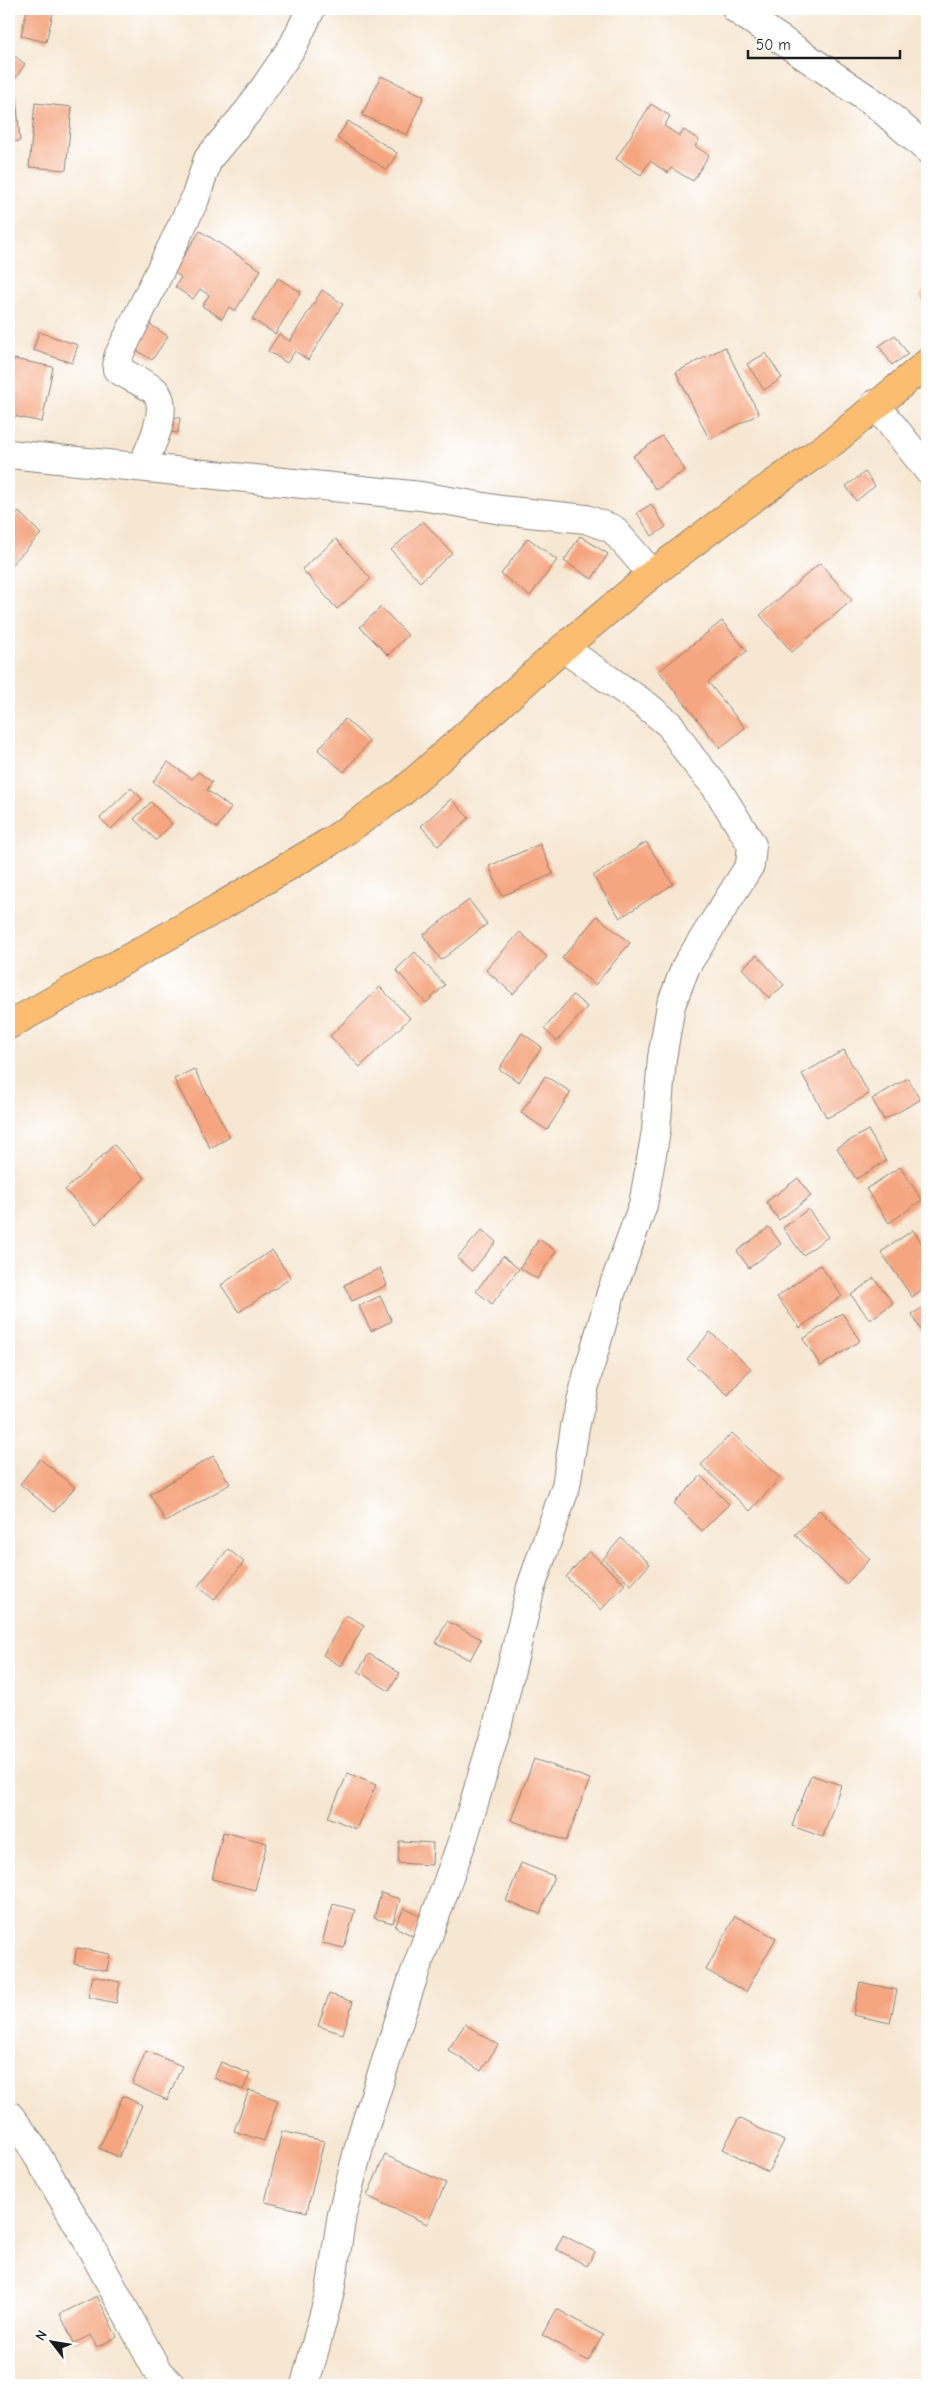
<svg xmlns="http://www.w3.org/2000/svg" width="936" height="2394" font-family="'Comic Neue',sans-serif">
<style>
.building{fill:#f5a680}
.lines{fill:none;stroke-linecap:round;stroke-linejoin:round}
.minor-casing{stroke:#898277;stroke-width:30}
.major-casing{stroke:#898277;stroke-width:30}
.minor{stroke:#fff;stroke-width:28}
.major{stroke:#fcbd6f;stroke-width:28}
</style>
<rect width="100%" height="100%" fill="#fff"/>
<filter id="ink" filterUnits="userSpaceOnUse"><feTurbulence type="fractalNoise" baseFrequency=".02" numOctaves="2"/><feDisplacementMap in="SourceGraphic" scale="10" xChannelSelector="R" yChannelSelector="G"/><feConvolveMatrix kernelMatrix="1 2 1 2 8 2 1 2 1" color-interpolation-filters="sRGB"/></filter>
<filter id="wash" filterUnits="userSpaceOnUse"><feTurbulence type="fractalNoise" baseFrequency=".0096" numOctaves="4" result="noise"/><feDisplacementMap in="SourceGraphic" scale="20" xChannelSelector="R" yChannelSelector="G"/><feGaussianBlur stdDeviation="1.12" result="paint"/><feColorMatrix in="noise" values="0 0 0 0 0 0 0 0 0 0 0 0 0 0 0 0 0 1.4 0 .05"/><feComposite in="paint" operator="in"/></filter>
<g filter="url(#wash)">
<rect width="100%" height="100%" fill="#f6e7d2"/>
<g id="blocks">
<g class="building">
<path d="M27 9H54L46 42 21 36Z"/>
<path d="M13 55 25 64 15 79 9 75V62Z"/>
<path d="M381 76 424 96 407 135 362 115Z"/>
<path d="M16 93 20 141 9 142V94Z"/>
<path d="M35 103 72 107 66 170 29 167Z"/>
<path d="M651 104 670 116 664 126 680 136 684 130 699 140 695 146 709 155 693 181 671 168 668 173 650 161 641 175 616 159Z"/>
<path d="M348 121 397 153 387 170 337 138Z"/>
<path d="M200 231 261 270 235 311 229 307 222 319 202 306 209 295 200 289 193 299 175 287 181 277 173 272Z"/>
<path d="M278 278 301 292 275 334 252 319Z"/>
<path d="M927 286V303L919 297Z"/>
<path d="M322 290 343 304 308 360 295 351 287 363 268 351 279 334 290 341Z"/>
<path d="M146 322 168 336 152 360 130 346Z"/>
<path d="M39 332 78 345 72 363 33 350Z"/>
<path d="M895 335 908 354 892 365 879 346Z"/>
<path d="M725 347 759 414 709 439 676 372Z"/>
<path d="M766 353 782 378 764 390 747 364Z"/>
<path d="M14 359 53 367 42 422 9 415V383Z"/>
<path d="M167 416 180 418 178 433 165 431Z"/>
<path d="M662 436 685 470 656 490 633 456Z"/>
<path d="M865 472 875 486 856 501 846 486Z"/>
<path d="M651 504 666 527 652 536 637 513Z"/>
<path d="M19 512 41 534 11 565 9 562V523Z"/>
<path d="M423 521 452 553 420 582 391 550Z"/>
<path d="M580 536 608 554 592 579 564 561Z"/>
<path d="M528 538 557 560 530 596 501 574Z"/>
<path d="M336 539 371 579 337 609 302 569Z"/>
<path d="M820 563 852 600 792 652 760 615Z"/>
<path d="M381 607 408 635 388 655 360 627Z"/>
<path d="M722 621 747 651 708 682 745 728 720 748 659 671Z"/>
<path d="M345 719 370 741 344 772 318 750Z"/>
<path d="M168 762 192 779 198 772 212 782 207 790 231 808 217 828 153 782Z"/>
<path d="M131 788 142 799 111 829 100 818Z"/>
<path d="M451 799 469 818 438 846 421 826Z"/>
<path d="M151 802 172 824 156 840 134 819Z"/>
<path d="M646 842 673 884 620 918 593 876Z"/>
<path d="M540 844 553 874 502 896 489 866Z"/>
<path d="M469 900 487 924 441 960 423 935Z"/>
<path d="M597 916 630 943 595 985 562 958Z"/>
<path d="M520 932 547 957 513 994 486 970Z"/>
<path d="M415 952 445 985 426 1003 396 970Z"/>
<path d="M757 955 784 985 769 998 742 968Z"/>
<path d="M380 987 410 1018 360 1067 330 1036Z"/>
<path d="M573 995 587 1007 557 1041 544 1029Z"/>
<path d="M522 1033 542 1047 519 1082 499 1069Z"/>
<path d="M844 1050 869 1094 827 1118 802 1074Z"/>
<path d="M194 1069 230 1137 210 1148 174 1079Z"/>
<path d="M545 1076 571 1092 547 1130 521 1113Z"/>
<path d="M908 1078 920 1100 884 1120 872 1099Z"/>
<path d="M868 1130 886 1161 856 1179 837 1148Z"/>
<path d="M114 1145 145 1178 96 1224 65 1190Z"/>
<path d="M900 1167 922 1200 889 1223 866 1189Z"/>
<path d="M798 1178 811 1196 779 1220 766 1202Z"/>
<path d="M808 1209 828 1237 803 1255 783 1228Z"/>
<path d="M769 1227 781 1244 749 1268 737 1251Z"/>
<path d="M482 1230 496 1242 472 1271 457 1258Z"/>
<path d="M913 1230 927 1251V1286L912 1297 881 1252Z"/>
<path d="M539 1239 556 1251 537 1279 520 1268Z"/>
<path d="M272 1250 291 1278 239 1312 221 1285Z"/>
<path d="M503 1256 519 1269 492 1304 476 1291Z"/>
<path d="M820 1265 842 1296 800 1328 777 1297Z"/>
<path d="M380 1268 387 1285 352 1301 344 1285Z"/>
<path d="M874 1278 893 1303 870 1320 851 1295Z"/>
<path d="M380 1296 392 1321 371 1331 359 1306Z"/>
<path d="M927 1305V1342L912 1314Z"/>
<path d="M842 1313 860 1341 821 1366 803 1339Z"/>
<path d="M710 1332 751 1368 728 1395 687 1359Z"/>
<path d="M732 1433 780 1478 750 1511 701 1465Z"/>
<path d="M213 1456 230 1484 166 1522 150 1494Z"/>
<path d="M40 1459 75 1487 54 1512 20 1484Z"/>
<path d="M701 1476 729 1504 702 1531 674 1503Z"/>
<path d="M819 1510 870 1559 846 1584 795 1535Z"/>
<path d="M621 1538 650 1564 631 1585 603 1559Z"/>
<path d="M228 1549 244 1562 214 1600 198 1586Z"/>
<path d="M589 1551 625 1584 601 1610 566 1577Z"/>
<path d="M346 1615 364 1625 341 1666 323 1655Z"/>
<path d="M447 1621 481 1639 470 1660 436 1643Z"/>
<path d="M369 1654 400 1673 389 1691 358 1671Z"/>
<path d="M534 1759 590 1779 566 1841 511 1820Z"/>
<path d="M348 1773 376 1785 356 1829 328 1817Z"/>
<path d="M811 1775 841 1785 823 1837 792 1826Z"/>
<path d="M223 1832 267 1843 255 1890 212 1879Z"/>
<path d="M399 1841 433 1843 432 1865 398 1863Z"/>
<path d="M521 1863 554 1876 540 1914 506 1901Z"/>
<path d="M381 1893 400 1899 393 1923 374 1918Z"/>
<path d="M333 1904 355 1910 344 1948 322 1943Z"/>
<path d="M404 1908 422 1917 413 1936 395 1927Z"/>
<path d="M735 1916 776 1938 746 1992 706 1970Z"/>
<path d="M77 1948 110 1954 107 1971 74 1964Z"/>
<path d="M93 1976 120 1982 116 2003 88 1997Z"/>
<path d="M860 1982 897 1990 890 2023 853 2015Z"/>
<path d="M329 1994 353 2002 343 2034 318 2026Z"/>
<path d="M465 2024 498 2045 481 2071 448 2050Z"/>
<path d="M146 2051 182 2066 167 2100 132 2084Z"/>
<path d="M221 2062 250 2074 243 2090 214 2078Z"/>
<path d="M249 2090 278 2100 264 2141 234 2131Z"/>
<path d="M123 2096 142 2105 119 2157 99 2148Z"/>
<path d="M739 2118 784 2141 768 2172 723 2149Z"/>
<path d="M282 2131 324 2141 307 2212 265 2202Z"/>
<path d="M385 2155 446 2183 427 2224 367 2196Z"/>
<path d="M563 2235 595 2252 587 2266 556 2249Z"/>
<path d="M97 2296 117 2337 97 2347 91 2335 74 2343 60 2314Z"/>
<path d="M557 2309 603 2335 588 2361 542 2335Z"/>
</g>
</g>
</g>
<g filter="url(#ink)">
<use href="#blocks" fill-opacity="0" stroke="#898277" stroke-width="1"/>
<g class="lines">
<g class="minor-casing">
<g id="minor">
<path d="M736 9 878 106 927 149"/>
<path d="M875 404 927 469"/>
<path d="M9 454 421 496 501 510 586 519 613 529 652 574"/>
<path d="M142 466C150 448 171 409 155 391 148 385 126 375 117 369L118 357 195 199 208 159 249 110 293 46 311 9"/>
<path d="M9 2115 30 2143 87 2240 158 2372 171 2385"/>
<path d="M305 2385 330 2292 342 2214 362 2135 413 1978 464 1836 498 1723 531 1587 566 1486 575 1427 588 1373 611 1293 643 1205 656 1131 662 1058 671 1005 686 966 750 865 752 845 716 787 691 757 670 725 646 705 563 648"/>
</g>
</g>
<g class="major-casing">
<path id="major" d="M9 1025 218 908 331 841 401 793 563 648 652 574 735 511 834 441 927 363"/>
</g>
<use href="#minor" class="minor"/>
<use href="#major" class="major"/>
</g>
</g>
<rect width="936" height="2394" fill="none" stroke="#fff" stroke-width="30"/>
<g transform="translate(52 2342) rotate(301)" stroke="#ffffff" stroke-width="4" paint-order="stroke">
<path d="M0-4L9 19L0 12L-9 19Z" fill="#1c1c1c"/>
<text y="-8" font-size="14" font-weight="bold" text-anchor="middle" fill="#1c1c1c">N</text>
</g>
<path d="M748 50v8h152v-8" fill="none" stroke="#1c1c1c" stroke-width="2.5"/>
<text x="756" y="50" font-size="15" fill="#1c1c1c" stroke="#ffffff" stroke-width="4" paint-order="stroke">50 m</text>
</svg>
